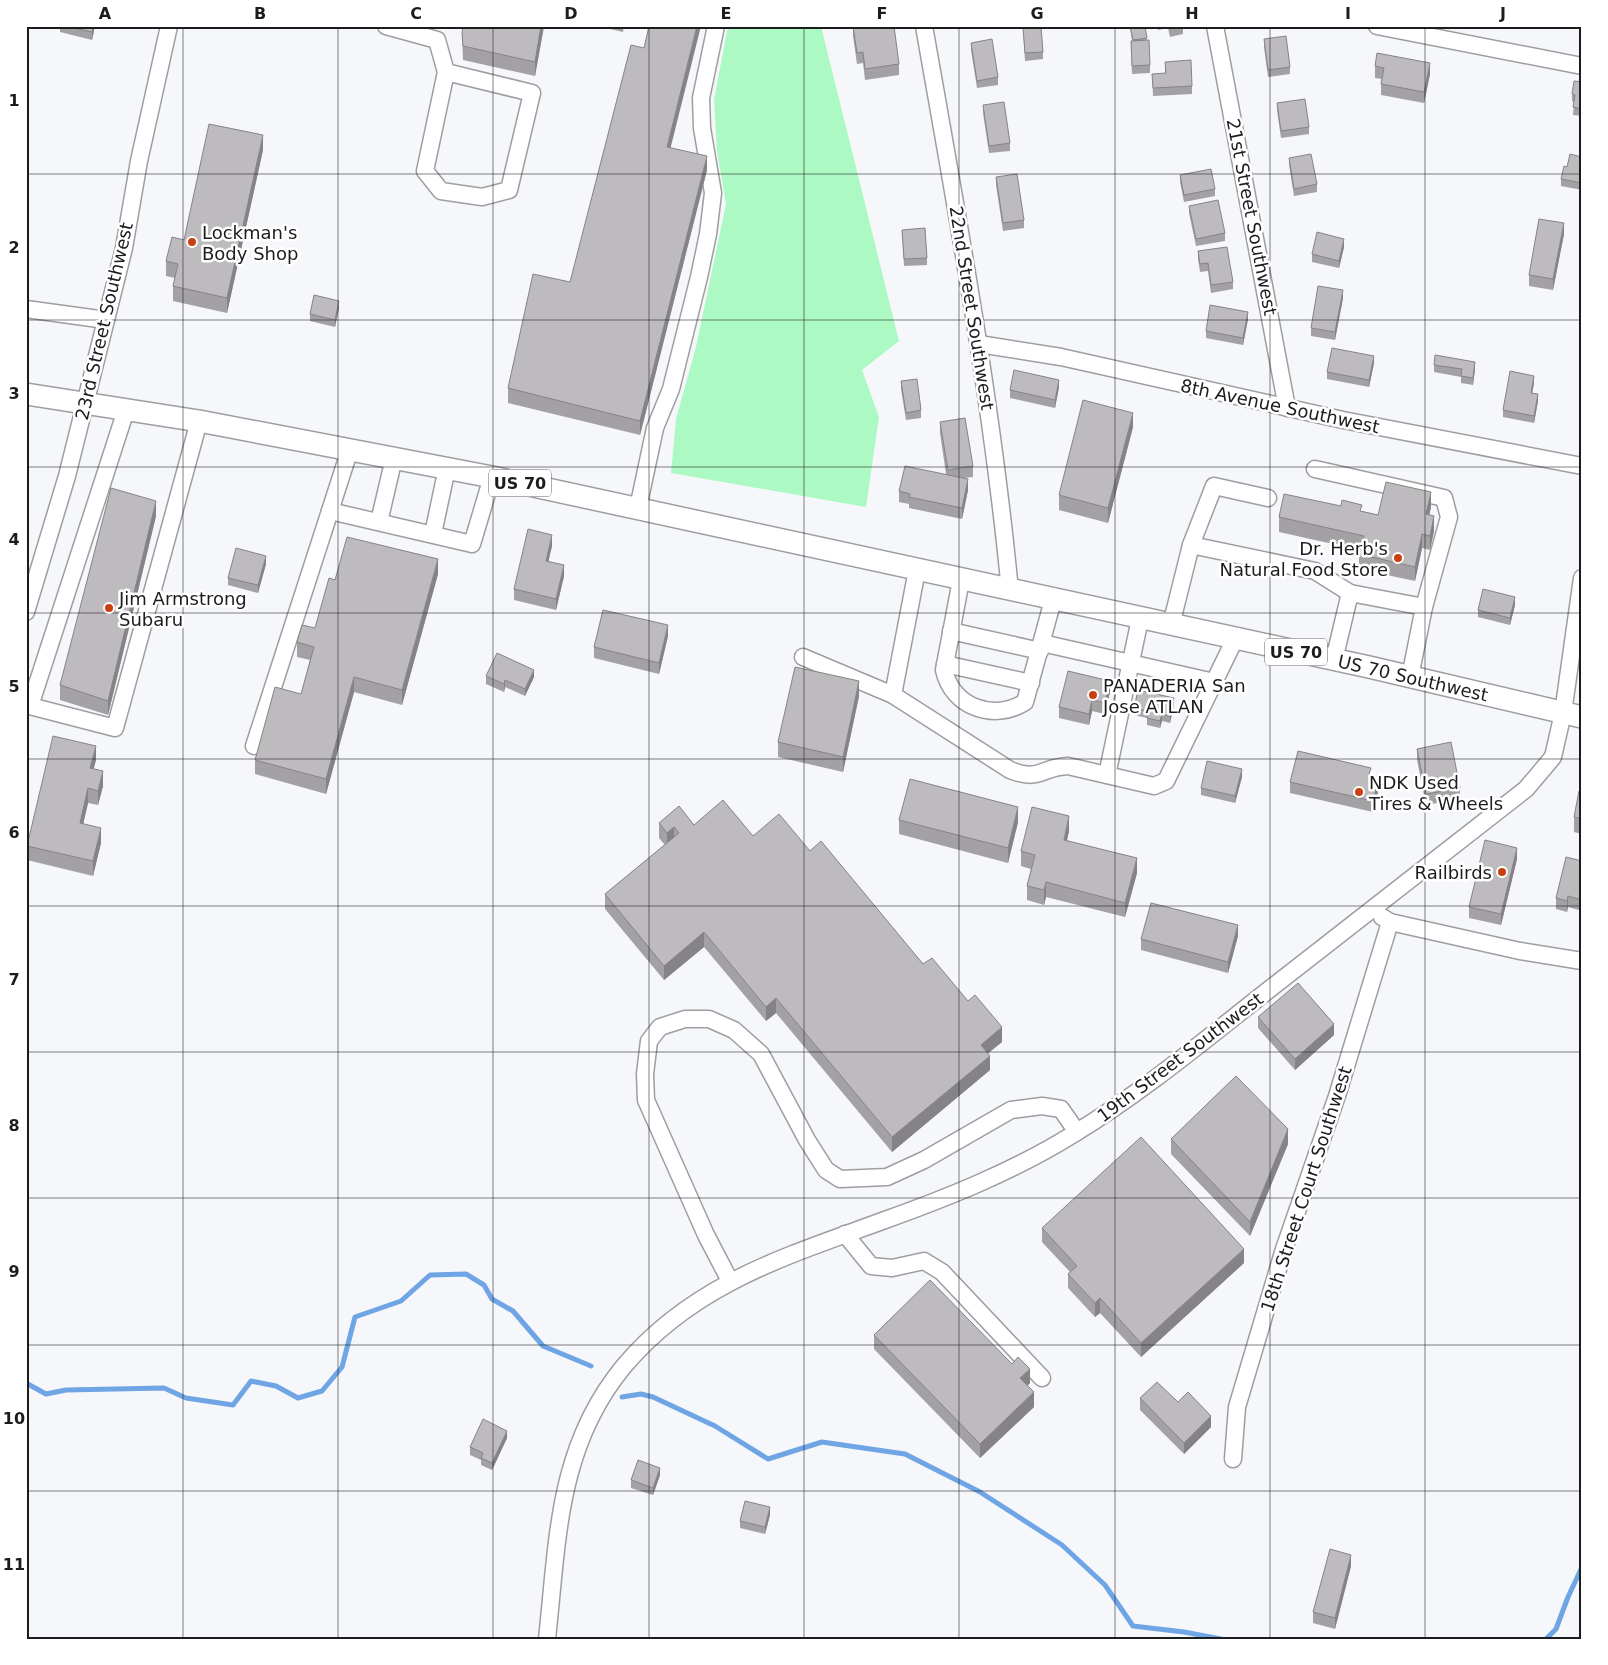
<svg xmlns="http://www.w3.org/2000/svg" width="1608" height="1665" font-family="'DejaVu Sans',sans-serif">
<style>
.green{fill:#acf9c3}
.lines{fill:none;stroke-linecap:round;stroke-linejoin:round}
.stream{stroke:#6fa5e4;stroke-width:5}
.minor-casing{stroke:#9d9ea2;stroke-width:19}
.major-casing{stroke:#9d9ea2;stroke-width:24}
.minor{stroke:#fff;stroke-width:16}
.major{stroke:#fff;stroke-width:21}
.wall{fill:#a3a1a4}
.shaded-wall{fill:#858386}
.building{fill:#bebbbf;stroke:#858386}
.grid{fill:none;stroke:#1c1c1e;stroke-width:1;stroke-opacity:0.55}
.poi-dot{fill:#c8400f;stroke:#fff;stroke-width:2}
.labels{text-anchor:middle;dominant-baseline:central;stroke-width:5;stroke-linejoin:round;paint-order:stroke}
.shield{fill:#fff;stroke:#606062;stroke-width:1}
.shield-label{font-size:16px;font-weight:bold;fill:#1c1c1e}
.street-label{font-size:18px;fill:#1c1c1e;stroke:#fff}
.poi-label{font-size:18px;fill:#1c1c1e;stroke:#fff;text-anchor:start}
.neatline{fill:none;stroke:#1c1c1e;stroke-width:2}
.grid-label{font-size:16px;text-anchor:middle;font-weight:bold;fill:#1c1c1e}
</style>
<rect width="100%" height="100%" fill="#f6f7fb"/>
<path class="green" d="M728 26H821L899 341 862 370 879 417 866 507 671 473 676 419 696 347 726 204 717 151 714 100Z"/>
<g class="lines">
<g class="stream">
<path d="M26 1383 46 1394 66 1390 164 1388 186 1398 233 1405 251 1381 276 1386 298 1398 322 1391 342 1367 355 1317 401 1301 430 1275 466 1274 484 1285 492 1299 513 1311 543 1346 591 1366"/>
<path d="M622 1397 641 1394 653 1397 715 1426 768 1459 822 1442 905 1454 980 1492 1062 1545 1105 1585 1133 1626 1184 1632 1221 1639"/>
<path d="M1546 1639 1556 1629 1568 1597 1582 1567"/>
</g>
<g class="minor-casing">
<g id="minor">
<path d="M386 26 437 40 446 72 425 171 441 191 482 197 509 190 532 93 446 72"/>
<path d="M924 26C957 214 992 401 1010 591"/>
<path d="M1215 26 1287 408"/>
<path d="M1377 26 1582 66"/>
<path d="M26 309 106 320"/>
<path d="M979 344 1061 357 1343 420 1582 466"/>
<path d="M1315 469 1444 498 1449 517 1424 607"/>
<path d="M638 508 655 428 671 389 699 277 708 234 713 193 702 128 701 98 716 26"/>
<path d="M330 511 472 544 492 477"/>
<path d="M379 522 394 458"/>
<path d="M433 534 447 468"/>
<path d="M1191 545 1214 486 1268 498"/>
<path d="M961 580 944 670C952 707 994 722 1025 702L1053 600"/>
<path d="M1350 593 1424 607 1410 677"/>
<path d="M26 612 67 476 124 248 139 161 169 26"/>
<path d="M1171 625 1191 545 1315 571 1350 593 1334 660"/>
<path d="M951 631 1040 651"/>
<path d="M1042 643 1214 682"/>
<path d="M803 657 893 695 917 570"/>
<path d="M945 664 1031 683"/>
<path d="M893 695 1010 770C1040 782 1041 767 1068 766L1154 786 1166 781 1235 639"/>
<path d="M26 705 115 728 199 421"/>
<path d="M30 706 126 410"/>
<path d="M254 746 350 449"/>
<path d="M1107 775 1140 619"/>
<path d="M1382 917 1390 922 1520 951 1582 961"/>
<path d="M845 1234 871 1266 892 1268 924 1261 942 1272 1042 1378"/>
<path d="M730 1281 706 1235 646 1100 645 1074 649 1041 660 1027 685 1019H709L734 1030 761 1054 807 1140 826 1170 840 1179 887 1177 924 1160 1011 1110 1042 1106 1061 1109 1077 1132"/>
<path d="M1233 1459 1237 1407 1284 1249 1337 1096 1390 922"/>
<path d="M547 1639C558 1539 557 1447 624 1366 694 1283 787 1256 885 1220 949 1197 1014 1171 1072 1135 1143 1092 1206 1039 1271 988 1356 921 1441 855 1526 789L1553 757 1563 713 1582 578"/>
</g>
</g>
<g class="major-casing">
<path id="major" d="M26 394 199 421 492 477 1369 667 1582 717"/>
</g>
<use href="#minor" class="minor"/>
<use href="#major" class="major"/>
</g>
<g class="wall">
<path d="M60 26H95L92 40 60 32Z"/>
<path d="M463 26H544L535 76 463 60 462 33Z"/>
<path d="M597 26H624L623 32Z"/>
<path d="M853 26 899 64V75L865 80 863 63 857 64 853 36Z"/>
<path d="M1130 26H1145L1150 65V73L1132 74 1131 48V41H1132Z"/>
<path d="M1157 26H1183V34L1170 37 1168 28 1158 30Z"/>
<path d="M1023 28 1043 52V59L1025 61Z"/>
<path d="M1264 39 1290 67V74L1268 77 1264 47Z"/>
<path d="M971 43 998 77V85L977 88 971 50Z"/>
<path d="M1165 62 1192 86V94L1153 96 1152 74 1165 73Z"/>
<path d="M1375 66 1430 74 1424 103 1381 95V84L1382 79 1375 78Z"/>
<path d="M1582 82V116L1573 115 1574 102 1572 101V94Z"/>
<path d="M1277 103 1309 127V134L1281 138 1277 110Z"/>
<path d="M983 105 1010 143V151L989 153 983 113Z"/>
<path d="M670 148 707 170 640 435 508 403V388L570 282Z"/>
<path d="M263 150 227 313 173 301V286L175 278 166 276V261L184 240Z"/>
<path d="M1582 157V190L1561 186V179L1567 167Z"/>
<path d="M1289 158 1317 184V192L1294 196 1289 165Z"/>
<path d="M1180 175 1215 189V196L1184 202 1180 182Z"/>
<path d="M996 177 1024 220V228L1003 231 996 185Z"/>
<path d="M1189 206 1225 233V241L1196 246 1189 213Z"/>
<path d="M902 230 927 258V265L904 266Z"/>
<path d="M1564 234 1553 290 1529 286V275Z"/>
<path d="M1344 247 1339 268 1312 262V254Z"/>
<path d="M1198 251 1233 282V289L1211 293 1208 271 1200 272 1198 259Z"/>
<path d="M1343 298 1335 340 1311 336V328Z"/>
<path d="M339 308 335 327 310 321V314Z"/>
<path d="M1248 319 1243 345 1206 338V331Z"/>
<path d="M1374 363 1369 387 1327 379V372Z"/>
<path d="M1434 365 1475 369 1473 385 1461 383V377L1434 372Z"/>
<path d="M901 381 921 410V418L906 420 901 389Z"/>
<path d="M1534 383 1532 393 1538 401 1534 423 1503 417V410Z"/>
<path d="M1059 387 1055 408 1010 398V390Z"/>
<path d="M940 422 973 466V477L964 478 968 490 962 519 909 508V504L899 502V491L946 474 940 433Z"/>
<path d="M1133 427 1108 523 1059 510V495Z"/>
<path d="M1431 507 1429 515 1434 531 1430 550 1422 548 1415 581 1359 569V554L1360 550 1279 532V517L1362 511 1378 515Z"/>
<path d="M156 516 108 715 60 700V685Z"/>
<path d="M552 546 548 561 564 576 556 610 514 600V589Z"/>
<path d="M266 564 258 593 228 585V578Z"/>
<path d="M438 574 402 705 354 692 326 794 255 774V760L301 694 310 660 297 657V642L315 628 335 580Z"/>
<path d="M1515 605 1510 625 1478 617V610Z"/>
<path d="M668 636 659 674 594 658V647Z"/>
<path d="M486 676 534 677 525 696 505 687 504 692 486 684Z"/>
<path d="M1110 692 1105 714 1092 711 1089 725 1059 718V707Z"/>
<path d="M859 696 843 772 778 757V742Z"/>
<path d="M1174 705 1170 723 1162 721 1160 728 1147 725V718L1134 715V708Z"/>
<path d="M1417 749 1460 788V799L1426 805 1417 760Z"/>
<path d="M96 760 93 769 103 786 98 805 88 803 83 824 101 843 93 876 27 860V846Z"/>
<path d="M1371 775 1379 788 1373 812 1290 793V782Z"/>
<path d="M1242 777 1235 803 1201 795V788Z"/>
<path d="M1582 792V834L1574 832V817Z"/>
<path d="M899 820 1018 822 1008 863 899 834Z"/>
<path d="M659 823 694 825 753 836 810 851 1002 1042 988 1053 990 1070 892 1152 776 1013 766 1021 704 947 664 980 605 909V894L665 845 659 838Z"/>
<path d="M1069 831 1067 840 1137 873 1125 917 1046 897 1044 905 1027 900V886L1031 869 1021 866V851Z"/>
<path d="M1517 859 1501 925 1469 918V907Z"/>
<path d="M1582 861V911L1568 907 1567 912 1556 909V898Z"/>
<path d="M1238 936 1228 973 1141 950V939Z"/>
<path d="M1258 1017 1334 1035 1295 1070 1258 1028Z"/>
<path d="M1171 1139 1288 1144 1250 1236 1171 1154Z"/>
<path d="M1042 1228 1244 1263 1141 1357 1100 1313 1095 1317 1068 1288V1274L1070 1272 1042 1242Z"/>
<path d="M874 1335 1030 1383 1028 1385 1034 1407 980 1458 874 1349Z"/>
<path d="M1140 1398 1178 1402 1211 1427 1184 1454 1140 1410Z"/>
<path d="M507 1438 492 1470 481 1465V1460L470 1455V1447Z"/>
<path d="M660 1475 653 1495 631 1488V1480Z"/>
<path d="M770 1515 765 1534 740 1528V1521Z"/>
<path d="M1351 1566 1335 1629 1313 1623V1612Z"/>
</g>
<g class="shaded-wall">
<path d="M93 26H95L92 40V32Z"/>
<path d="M541 26H544L535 76V62Z"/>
<path d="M697 26H701L667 162V147Z"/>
<path d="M1430 63V74L1424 103V92Z"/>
<path d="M263 135V150L227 313V298Z"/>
<path d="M707 156V170L640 435V421Z"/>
<path d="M1564 223V234L1553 290V279Z"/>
<path d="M1344 239V247L1339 268V261Z"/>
<path d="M1343 290V298L1335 340V332Z"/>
<path d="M339 301V308L335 327V320Z"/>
<path d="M1248 312V319L1243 345V338Z"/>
<path d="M1374 356V363L1369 387V380Z"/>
<path d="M1475 362V369L1473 385V378Z"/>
<path d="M1534 376V383L1531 400V393Z"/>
<path d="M1059 380V387L1055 408V400Z"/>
<path d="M1538 394V401L1534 423V416Z"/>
<path d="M1133 413V427L1108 523V508Z"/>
<path d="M968 479V490L962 519V508Z"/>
<path d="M1431 492V507L1426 529V514Z"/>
<path d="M156 501V516L108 715V701Z"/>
<path d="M1434 516V531L1430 550V536Z"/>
<path d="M1422 534V548L1415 581V567Z"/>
<path d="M552 535V546L546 572V561Z"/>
<path d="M266 556V564L258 593V585Z"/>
<path d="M438 559V574L402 705V690Z"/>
<path d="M564 565V576L556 610V599Z"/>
<path d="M1515 597V605L1510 625V618Z"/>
<path d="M668 625V636L659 674V663Z"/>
<path d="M534 670V677L525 696V689Z"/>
<path d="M354 677V692L326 794V779Z"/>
<path d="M505 680V687L504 692V684Z"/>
<path d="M859 681V696L843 772V757Z"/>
<path d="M1110 681V692L1105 714V703Z"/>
<path d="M1174 698V705L1170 723V716Z"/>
<path d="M1092 700V711L1089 725V714Z"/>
<path d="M1162 714V721L1160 728V721Z"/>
<path d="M96 746V760L90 783V768Z"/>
<path d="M1242 769V777L1235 803V796Z"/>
<path d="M103 771V786L98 805V791Z"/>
<path d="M1379 777V788L1373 812V801Z"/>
<path d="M88 788V803L80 838V823Z"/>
<path d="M1018 807V822L1008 863V848Z"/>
<path d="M1069 816V831L1064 854V840Z"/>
<path d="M674 827V842L667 847V833Z"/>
<path d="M101 828V843L93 876V861Z"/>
<path d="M1517 848V859L1501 925V914Z"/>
<path d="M1137 858V873L1125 917V903Z"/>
<path d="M1046 882V897L1044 905V890Z"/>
<path d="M1568 896V907L1567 912V901Z"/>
<path d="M1238 925V936L1228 973V962Z"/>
<path d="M704 932V947L664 980V966Z"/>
<path d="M776 998V1013L766 1021V1007Z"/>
<path d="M1334 1024V1035L1295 1070V1059Z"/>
<path d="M1002 1027V1042L981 1059V1045Z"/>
<path d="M990 1056V1070L892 1152V1137Z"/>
<path d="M1288 1129V1144L1250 1236V1222Z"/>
<path d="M1244 1249V1263L1141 1357V1343Z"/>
<path d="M1100 1298V1313L1095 1317V1303Z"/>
<path d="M1030 1369V1383L1020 1392V1378Z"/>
<path d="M1034 1392V1407L980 1458V1444Z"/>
<path d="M1211 1416V1427L1184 1454V1443Z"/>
<path d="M507 1431V1438L492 1470V1463Z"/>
<path d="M660 1468V1475L653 1495V1488Z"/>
<path d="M770 1507V1515L765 1534V1527Z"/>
<path d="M1351 1555V1566L1335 1629V1618Z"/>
</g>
<g class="building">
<path d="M65 26H93L92 32Z"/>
<path d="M463 26H541L535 62 463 46 462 33Z"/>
<path d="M649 26H697L667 147 707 156 640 421 508 388 533 274 570 282 631 45 644 48Z"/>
<path d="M853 26H894L899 64 865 69 863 52 857 53Z"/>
<path d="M1130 26H1145L1147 38 1133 40Z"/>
<path d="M1169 26H1183V27L1170 29Z"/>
<path d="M1041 27 1043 52 1025 53 1023 28Z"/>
<path d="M1286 36 1290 67 1268 70 1264 39Z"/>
<path d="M992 39 998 77 977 81 971 43Z"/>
<path d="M1149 40 1150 65 1132 66 1131 41Z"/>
<path d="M1377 53 1430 63 1424 92 1381 84 1384 68 1375 66Z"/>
<path d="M1191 60 1192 86 1153 88 1152 74 1166 73 1165 62Z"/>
<path d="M1574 81 1582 82V109L1573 107 1575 95 1572 94Z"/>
<path d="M1305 99 1309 127 1281 131 1277 103Z"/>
<path d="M1004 102 1010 143 989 146 983 105Z"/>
<path d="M209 124 263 135 227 298 173 286 178 264 166 261 172 237 184 240Z"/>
<path d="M1311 154 1317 184 1294 189 1289 158Z"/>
<path d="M1570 154 1582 157V183L1561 179 1564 166 1567 167Z"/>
<path d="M1211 169 1215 189 1184 195 1180 175Z"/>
<path d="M1017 174 1024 220 1003 223 996 177Z"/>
<path d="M1218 200 1225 233 1196 239 1189 206Z"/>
<path d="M1539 219 1564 223 1553 279 1529 275Z"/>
<path d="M925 228 927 258 904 259 902 230Z"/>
<path d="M1317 232 1344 239 1339 261 1312 254Z"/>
<path d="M1227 247 1233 282 1211 285 1208 263 1200 264 1198 251Z"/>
<path d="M1318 286 1343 290 1335 332 1311 328Z"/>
<path d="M314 295 339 301 335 320 310 314Z"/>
<path d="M1210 305 1248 312 1243 338 1206 331Z"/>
<path d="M1332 348 1374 356 1369 380 1327 372Z"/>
<path d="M1435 355 1475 362 1473 378 1461 376 1462 369 1434 365Z"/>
<path d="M1014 370 1059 380 1055 400 1010 390Z"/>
<path d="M1510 371 1534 376 1531 393 1538 394 1534 416 1503 410Z"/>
<path d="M917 379 921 410 906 413 901 381Z"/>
<path d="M1083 400 1133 413 1108 508 1059 495Z"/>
<path d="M965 418 973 466 948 470 940 422Z"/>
<path d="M905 466 968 479 962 508 909 497 910 494 899 491Z"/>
<path d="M1386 482 1431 492 1426 514 1434 516 1430 536 1422 534 1415 567 1359 554 1364 536 1279 517 1284 494 1341 506 1342 500 1362 505 1360 511 1378 515Z"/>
<path d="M111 488 156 501 108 701 60 685Z"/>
<path d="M528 529 552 535 546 561 564 565 556 599 514 589Z"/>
<path d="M347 537 438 559 402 690 354 677 326 779 255 760 275 687 301 694 314 647 297 642 302 625 315 628 329 578 335 580Z"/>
<path d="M236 548 266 556 258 585 228 578Z"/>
<path d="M1483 589 1515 597 1510 618 1478 610Z"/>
<path d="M603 610 668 625 659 663 594 647Z"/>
<path d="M497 653 534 670 525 689 505 680 504 684 486 676Z"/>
<path d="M795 667 859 681 843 757 778 742Z"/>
<path d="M1068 671 1110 681 1105 703 1092 700 1089 714 1059 707Z"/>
<path d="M1138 690 1174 698 1170 716 1162 714 1160 721 1147 718 1148 711 1134 708Z"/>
<path d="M53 736 96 746 90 768 103 771 98 791 88 788 80 823 101 828 93 861 27 846Z"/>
<path d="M1451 742 1460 788 1426 794 1417 749Z"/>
<path d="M1298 751 1371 768 1369 774 1379 777 1373 801 1290 782Z"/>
<path d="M1207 761 1242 769 1235 796 1201 788Z"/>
<path d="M910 779 1018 807 1008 848 899 820Z"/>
<path d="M1579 791 1582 792V819L1574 817Z"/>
<path d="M723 800 753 836 779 814 810 851 821 841 923 964 932 958 968 1001 975 995 1002 1027 981 1045 990 1056 892 1137 776 998 766 1007 704 932 664 966 605 894 679 833 674 827 667 833 659 823 679 806 694 825Z"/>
<path d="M1032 807 1069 816 1064 840 1137 858 1125 903 1046 882 1044 890 1027 886 1035 855 1021 851Z"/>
<path d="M1485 840 1517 848 1501 914 1469 907Z"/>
<path d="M1566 857 1582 861V900L1568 896 1567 901 1556 898Z"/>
<path d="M1151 903 1238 925 1228 962 1141 939Z"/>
<path d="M1298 983 1334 1024 1295 1059 1258 1017Z"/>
<path d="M1236 1076 1288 1129 1250 1222 1171 1139Z"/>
<path d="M1141 1137 1244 1249 1141 1343 1100 1298 1095 1303 1068 1274 1077 1266 1042 1228Z"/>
<path d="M930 1280 1012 1364 1018 1357 1030 1369 1020 1378 1034 1392 980 1444 874 1335Z"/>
<path d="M1157 1382 1178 1402 1188 1392 1211 1416 1184 1443 1140 1398Z"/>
<path d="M483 1419 507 1431 492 1463 481 1458 483 1453 470 1447Z"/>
<path d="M638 1460 660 1468 653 1488 631 1480Z"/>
<path d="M745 1501 770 1507 765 1527 740 1521Z"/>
<path d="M1330 1549 1351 1555 1335 1618 1313 1612Z"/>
</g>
<path class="grid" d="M183 26V1639M338 26V1639M493 26V1639M649 26V1639M804 26V1639M959 26V1639M1115 26V1639M1270 26V1639M1425 26V1639M26 174H1582M26 320H1582M26 467H1582M26 613H1582M26 759H1582M26 906H1582M26 1052H1582M26 1198H1582M26 1345H1582M26 1491H1582"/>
<g class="poi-dot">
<circle cx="192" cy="242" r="5"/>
<circle cx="1398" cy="558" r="5"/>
<circle cx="109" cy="608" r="5"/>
<circle cx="1093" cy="695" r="5"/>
<circle cx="1359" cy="792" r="5"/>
<circle cx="1502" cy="872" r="5"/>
</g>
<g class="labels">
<g class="shield">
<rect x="489" y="469.5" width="62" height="27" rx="4"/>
<rect x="1265" y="638.5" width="62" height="27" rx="4"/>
</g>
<g class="shield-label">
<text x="520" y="483">US 70</text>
<text x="1296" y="652">US 70</text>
</g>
<g class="street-label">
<text transform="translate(1252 217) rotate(79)">21st Street Southwest</text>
<text transform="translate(972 308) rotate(81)">22nd Street Southwest</text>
<text transform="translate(104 321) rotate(-77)">23rd Street Southwest</text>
<text transform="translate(1280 406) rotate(12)">8th Avenue Southwest</text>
<text transform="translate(1413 678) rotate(13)">US 70 Southwest</text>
<text transform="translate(1180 1057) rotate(-37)">19th Street Southwest</text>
<text transform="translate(1306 1189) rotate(-72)">18th Street Court Southwest</text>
</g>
<g class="poi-label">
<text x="202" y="232">Lockman's<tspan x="202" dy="21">Body Shop</tspan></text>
<text x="1388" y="548" text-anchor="end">Dr. Herb's<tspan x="1388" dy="21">Natural Food Store</tspan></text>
<text x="119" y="598">Jim Armstrong<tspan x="119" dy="21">Subaru</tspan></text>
<text x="1103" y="685">PANADERIA San<tspan x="1103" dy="21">Jose ATLAN</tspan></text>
<text x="1369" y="782">NDK Used<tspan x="1369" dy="21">Tires &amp; Wheels</tspan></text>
<text x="1492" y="872" text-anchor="end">Railbirds</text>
</g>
</g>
<rect width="1608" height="1665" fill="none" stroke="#ffffff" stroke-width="55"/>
<rect x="28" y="28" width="1552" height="1610" class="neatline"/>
<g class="grid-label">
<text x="105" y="19">A</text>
<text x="260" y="19">B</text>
<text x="416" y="19">C</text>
<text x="571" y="19">D</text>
<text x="726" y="19">E</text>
<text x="882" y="19">F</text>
<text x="1037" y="19">G</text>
<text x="1192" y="19">H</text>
<text x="1348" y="19">I</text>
<text x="1503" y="19">J</text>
<text x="14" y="106">1</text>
<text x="14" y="253">2</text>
<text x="14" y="399">3</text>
<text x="14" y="545">4</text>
<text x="14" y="692">5</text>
<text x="14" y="838">6</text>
<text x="14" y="985">7</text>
<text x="14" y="1131">8</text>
<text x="14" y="1277">9</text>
<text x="14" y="1424">10</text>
<text x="14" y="1570">11</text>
</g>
</svg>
